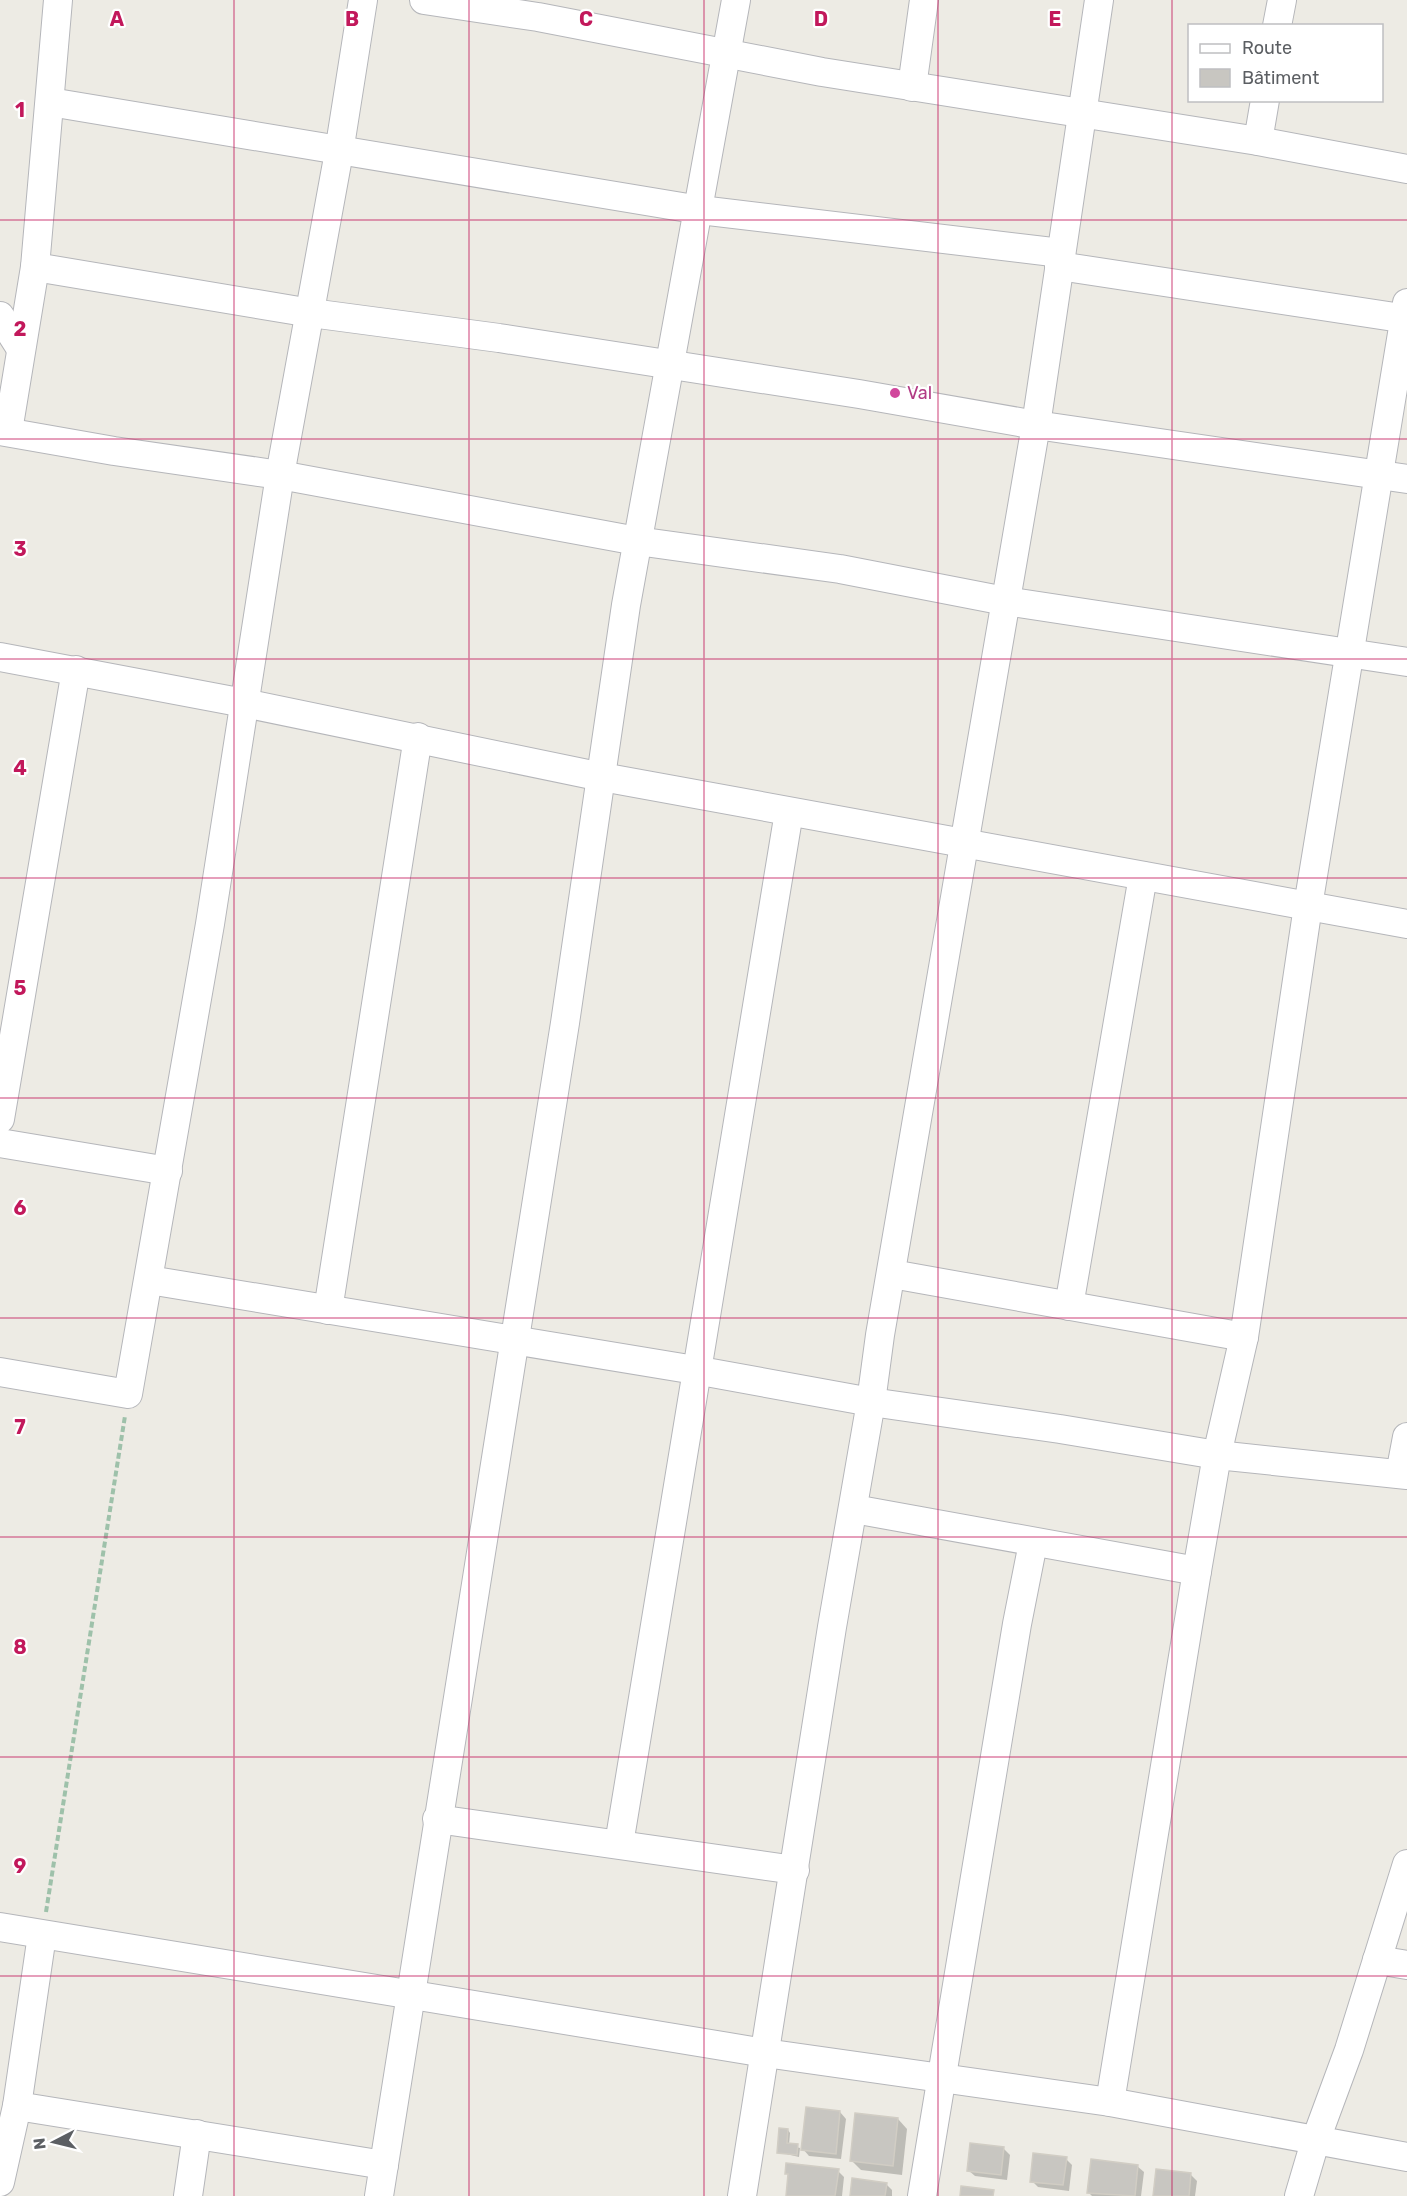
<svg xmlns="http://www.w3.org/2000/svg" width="1407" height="2196" font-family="Rubik,sans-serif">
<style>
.shadow{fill:#0003}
.building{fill:#c8c6c1;stroke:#d1cdc4;stroke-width:1.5}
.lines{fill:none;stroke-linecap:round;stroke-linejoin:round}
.minor-casing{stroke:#b5b6ba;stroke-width:30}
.path{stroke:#9ec1aa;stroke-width:4;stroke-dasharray:6 3;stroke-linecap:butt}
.minor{stroke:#fff;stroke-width:28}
.grid{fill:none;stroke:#c2185b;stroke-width:1.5;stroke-opacity:0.55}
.hotel-dot{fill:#d1479c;stroke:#fff;stroke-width:2}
.labels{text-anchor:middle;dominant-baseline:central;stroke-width:4.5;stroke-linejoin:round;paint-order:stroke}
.hotel-label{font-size:18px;fill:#b23c85;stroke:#fff;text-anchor:start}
.grid-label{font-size:20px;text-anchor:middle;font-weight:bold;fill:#c2185b;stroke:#fff;stroke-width:4.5;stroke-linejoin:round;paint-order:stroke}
</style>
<rect width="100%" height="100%" fill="#edebe4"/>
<g class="shadow">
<path d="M840 2112 846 2119 841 2159 809 2156 803 2149Z"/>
<path d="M898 2119 907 2129 902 2175 861 2170 851 2160Z"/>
<path d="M788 2130 790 2133 789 2145 800 2148 799 2157 778 2152Z"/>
<path d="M1003 2148 1010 2155 1007 2180 975 2176 968 2170Z"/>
<path d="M1066 2159 1072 2165 1069 2191 1038 2187 1032 2181Z"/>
<path d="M1137 2166 1144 2172 1141 2196H1092L1088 2192Z"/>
<path d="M838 2171 844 2177 842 2196H787L790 2176 786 2173Z"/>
<path d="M1191 2175 1197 2181 1195 2196H1155Z"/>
<path d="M886 2184 892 2190V2196H852Z"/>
</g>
<g class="building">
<path d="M806 2107 840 2111 836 2154 801 2150Z"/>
<path d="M855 2113 898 2118 893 2166 850 2161Z"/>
<path d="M779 2128 788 2129 787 2143 798 2144 797 2155 777 2153Z"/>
<path d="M970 2143 1004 2147 1001 2175 967 2171Z"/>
<path d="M1033 2153 1067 2157 1063 2185 1030 2182Z"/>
<path d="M1091 2159 1138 2165 1135 2196 1087 2193Z"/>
<path d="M786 2163 839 2169 835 2196H786L788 2174H785Z"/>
<path d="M1156 2169 1191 2173 1189 2196H1153Z"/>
<path d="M852 2178 887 2183 885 2196H850Z"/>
<path d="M961 2186 994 2190 993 2196H960Z"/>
</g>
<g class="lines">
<g class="minor-casing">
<g id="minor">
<path d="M424 0 538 17 822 72 1258 141 1407 169"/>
<path d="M1277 26 1282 0"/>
<path d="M912 87 924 0"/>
<path d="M50 102 700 210 1061 253"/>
<path d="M1258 141 1265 100"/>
<path d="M1059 266 1407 319"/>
<path d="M35 267 311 313 499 338 859 394 1036 425 1407 479"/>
<path d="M0 316 21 349"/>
<path d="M0 431 114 451 280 475 637 541 840 569 1005 601 1407 662"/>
<path d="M8 431 35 267 58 0"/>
<path d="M0 657 244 703 602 777 1407 924"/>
<path d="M0 1119 76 670"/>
<path d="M0 1143 168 1171"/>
<path d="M892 1274 1244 1337"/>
<path d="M149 1280 695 1370 871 1402 1060 1429 1217 1455 1407 1475"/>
<path d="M1069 1306 1143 876"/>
<path d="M328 1310 418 737"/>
<path d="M0 1372 128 1394 210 924 280 475 339 152 363 0"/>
<path d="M1400 1474 1407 1437"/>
<path d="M854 1509 1197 1571"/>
<path d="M437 1819 795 1870"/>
<path d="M619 1844 789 812"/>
<path d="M0 1927 765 2053 1110 2102 1407 2157"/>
<path d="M1377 1960 1407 1965"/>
<path d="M1110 2102 1197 1571 1217 1455 1244 1337 1308 906 1407 303"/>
<path d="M17 2106 384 2165"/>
<path d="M0 2182 17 2106 42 1935"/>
<path d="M188 2196 197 2134"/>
<path d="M379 2196 565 1023 626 605 736 0"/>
<path d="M742 2196 832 1627 871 1402 880 1335 1036 425 1099 0"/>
<path d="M922 2196 1017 1624 1033 1543"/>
<path d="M1299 2196 1315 2142 1349 2050 1407 1864"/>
</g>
</g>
<path class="path" d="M46 1912 125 1416"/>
<use href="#minor" class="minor"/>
</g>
<path class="grid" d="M234 0V2196M469 0V2196M704 0V2196M938 0V2196M1172 0V2196M0 220H1407M0 439H1407M0 659H1407M0 878H1407M0 1098H1407M0 1318H1407M0 1537H1407M0 1757H1407M0 1976H1407"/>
<circle class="hotel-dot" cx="895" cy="393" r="6"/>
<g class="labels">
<g class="hotel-label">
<text x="907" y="393">Val</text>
</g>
</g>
<g class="grid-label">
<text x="117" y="26">A</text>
<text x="352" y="26">B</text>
<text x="586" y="26">C</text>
<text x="821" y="26">D</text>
<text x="1055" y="26">E</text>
<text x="20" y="117">1</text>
<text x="20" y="336">2</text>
<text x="20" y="556">3</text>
<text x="20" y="775">4</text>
<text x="20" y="995">5</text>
<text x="20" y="1215">6</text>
<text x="20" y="1434">7</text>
<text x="20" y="1654">8</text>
<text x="20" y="1873">9</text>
</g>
<rect x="1188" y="24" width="195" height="78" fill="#ffffff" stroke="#bebfc1" stroke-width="1.5"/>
<rect x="1200" y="44" width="30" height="9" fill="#ffffff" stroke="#bebfc1" stroke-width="1.5"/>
<text x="1242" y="54" font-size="18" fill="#5c5f63">Route</text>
<rect x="1200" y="69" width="30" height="18" fill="#c8c6c1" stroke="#bebfc1" stroke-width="1.5"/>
<text x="1242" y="84" font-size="18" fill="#5c5f63">Bâtiment</text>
<g transform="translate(54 2142) rotate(263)" stroke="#ffffff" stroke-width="4.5" paint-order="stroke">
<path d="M0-4.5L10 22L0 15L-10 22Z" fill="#5c5f63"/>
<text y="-9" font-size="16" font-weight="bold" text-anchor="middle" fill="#5c5f63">N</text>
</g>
</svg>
